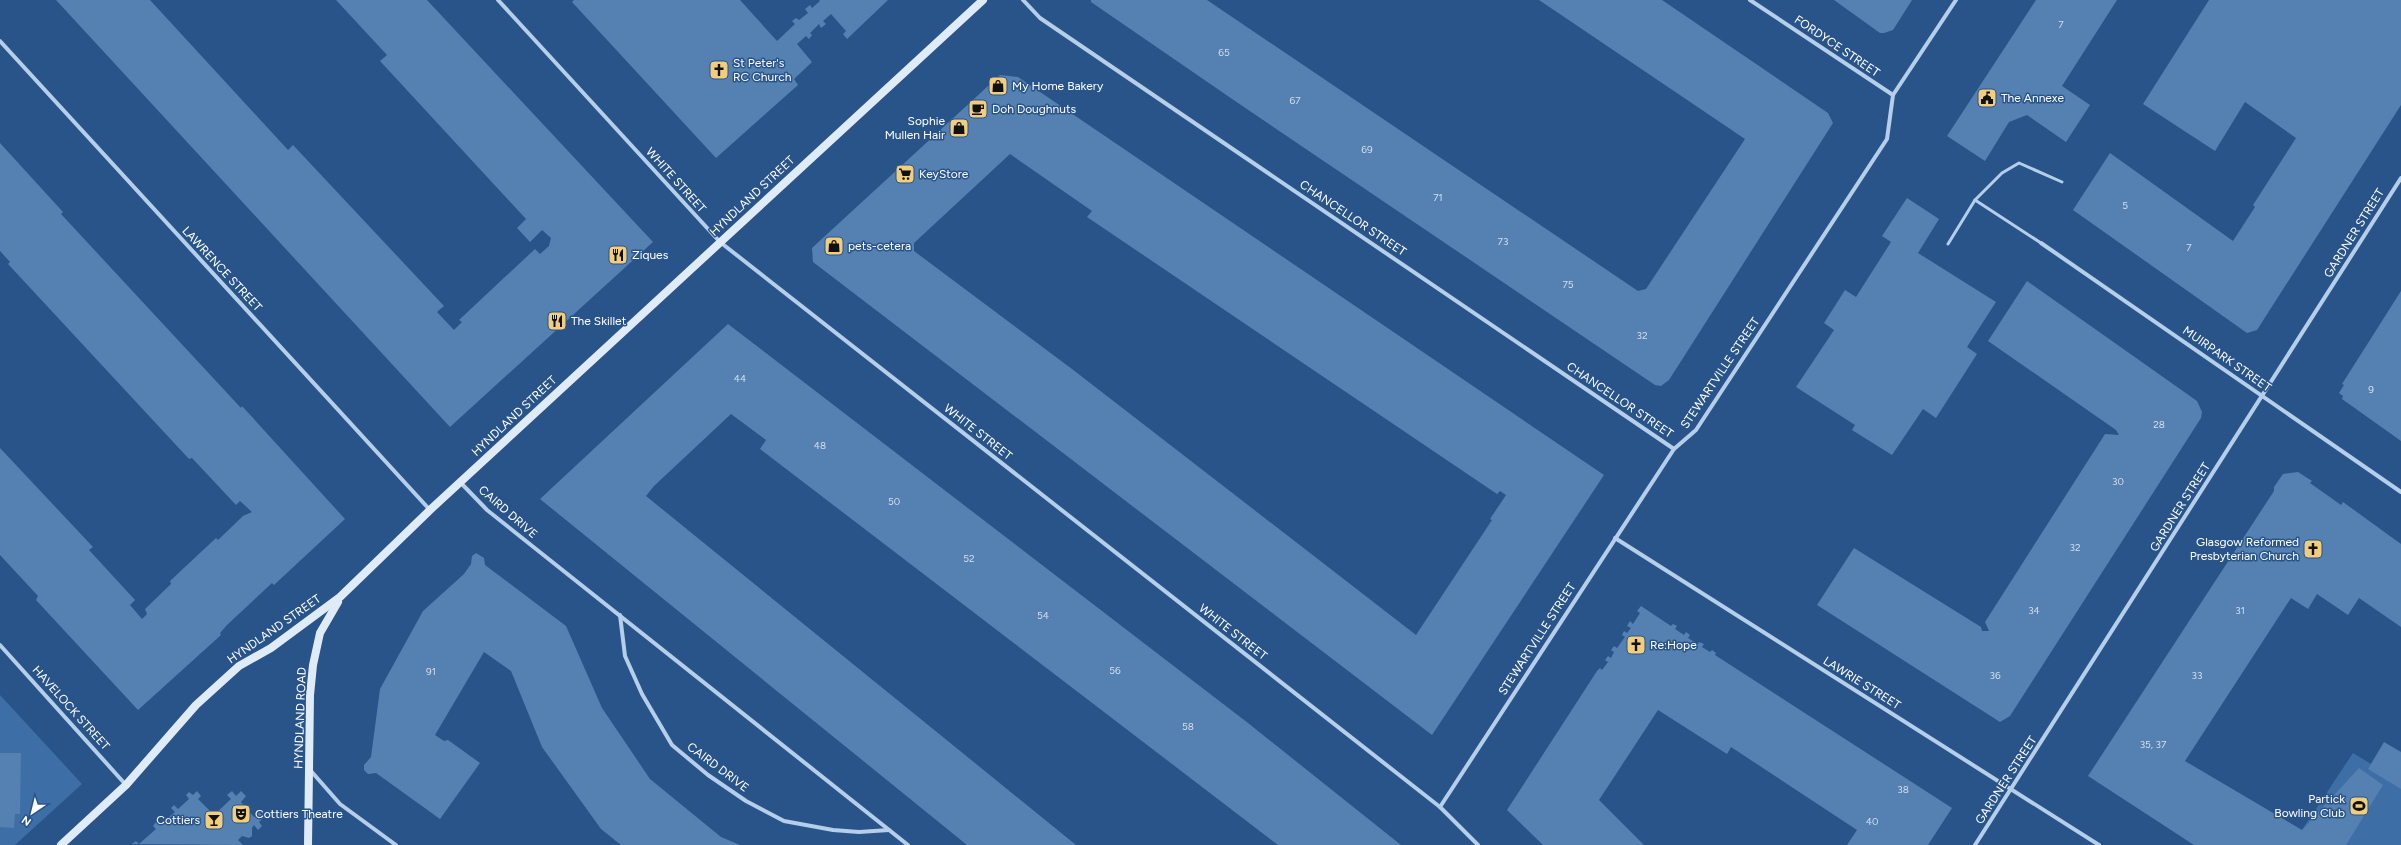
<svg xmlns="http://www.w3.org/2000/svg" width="2401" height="845" font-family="Figtree,sans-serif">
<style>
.green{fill:#3d6ea6}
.building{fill:#5580b2;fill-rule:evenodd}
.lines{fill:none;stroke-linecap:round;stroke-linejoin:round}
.lane{stroke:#b5cee9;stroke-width:3}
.street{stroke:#b5cee9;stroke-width:4}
.secondary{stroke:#e0ebf8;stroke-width:8}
.labels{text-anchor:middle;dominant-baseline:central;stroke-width:3;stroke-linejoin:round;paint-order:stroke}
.number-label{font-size:10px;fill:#d4dfec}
.street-label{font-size:12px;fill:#fff;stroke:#28548a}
.poi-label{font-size:12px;fill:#fff;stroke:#28548a;text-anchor:start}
</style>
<rect width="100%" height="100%" fill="#28548a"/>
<g class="green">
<path d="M0 695 82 784 15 845H0Z"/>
<path d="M2353 753 2401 782V845H2292Z"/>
</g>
<g class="building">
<path d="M56 0H150L288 150 293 145 444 306 437 312 454 330 462 322 459 320 535 249 540 254 549 246 551 238 542 230 530 242 517 228 526 219 380 61 387 55 336 0H427L653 242 450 427Z"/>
<path d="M574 0H740L777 41 795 24 792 21 796 18 799 20 808 13 805 9 810 5 812 8 820 1 819 0H888L847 39 843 34 846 31 831 14 823 21 826 24 821 28 819 24 810 33 812 35 809 39 806 36 797 44 812 62 794 79 798 85 716 158 572 2Z"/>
<path d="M1091 0H1207L1638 291 1646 289 1745 139 1539 0H1662L1828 113 1833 123 1669 380 1661 386 1655 385 1238 103 1091 2Z"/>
<path d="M1834 0H1912L1893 30 1884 33H1880Z"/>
<path d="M2036 0H2117L2062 86 2090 105 2066 142 2027 115 2009 122 1985 161 1947 136Z"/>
<path d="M2209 0H2401V105L2257 330 2247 333 2073 210 2110 153 2233 241 2255 207 2253 205 2296 138 2245 102 2215 151 2143 104Z"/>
<path d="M1000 75 1018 77 1604 475 1432 735 813 262 812 248ZM1010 154 1092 211 1087 217 1497 494 1500 491 1506 495 1490 519 1492 520 1416 635 1072 369 914 251V243Z"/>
<path d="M0 143 63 212 61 214 241 408 242 406 345 519 274 585 272 583 227 625 220 633 221 635 138 710 36 600 38 596 0 555V448L93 547 89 550 135 600 130 605 142 619 147 614 145 609 171 584 170 581 216 538 218 540 243 516 252 512 240 501 236 505 192 458 189 459 8 264 10 262 0 251Z"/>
<path d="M1907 198 1939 219 1918 253 1996 302 1967 347 1977 354 1936 418 1923 409 1892 455 1852 430 1855 425 1796 387 1834 330 1824 323 1845 290 1856 297 1891 242 1882 236Z"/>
<path d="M2027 281 2197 401 2202 412 2201 418 2010 716 2000 722 1817 605 1854 548 1981 627 1982 631H1989L1985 622 2105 434 2119 435 2116 430 1988 341Z"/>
<path d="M2401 291V441L2342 399 2343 396 2339 393 2344 385 2342 384Z"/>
<path d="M728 324 1248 723 1401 845H1278L760 449 766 440 731 414 654 486 646 496 1076 845H967L540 499Z"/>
<path d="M2298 472 2312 481 2310 483 2341 505 2343 502 2401 544V627L2359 598 2348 615 2317 594 2308 609 2291 598 2185 761 2302 830 2359 768 2383 785 2346 845H2194L2088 776 2274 491V487L2283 474Z"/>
<path d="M476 553 484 558 485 565 566 626 602 708 650 779 721 837 740 845H621L601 829 542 747 511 671 484 652 435 735 444 741 448 740 480 763 440 819 376 773 368 774 364 770V765L371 757 380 689 423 611 464 574 471 564 472 556Z"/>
<path d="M1641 606 1671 626 1673 624 1677 626 1675 629 1684 635 1686 632 1690 635 1688 638 1698 644 1699 642 1704 644 1702 647 1710 652 1712 650 1716 653 1715 655 1952 808 1928 845H1847L1857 830 1731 747 1727 754 1658 710 1599 800 1644 845H1543L1507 810 1597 671 1600 668 1602 670 1608 662 1605 660 1608 656 1611 658 1614 652 1611 650 1614 646 1617 648 1625 637 1622 635 1624 631 1627 633 1631 628 1627 626 1630 621 1633 624 1640 613 1637 611Z"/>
<path d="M2384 742 2401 752V789L2368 769Z"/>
<path d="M0 753H21L20 814H15L14 828 0 827Z"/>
<path d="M197 791 201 796 198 799 214 815 231 799 227 795 232 791 236 796 241 791 246 796 241 802 247 809 254 817 259 812 264 817 259 822 262 826 258 830 254 825 252 828V836L249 838 242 836 238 840 243 845 132 844 136 841 139 844 156 829 153 826 156 822 159 825 175 812 171 808 174 805 178 809 189 799 186 795 189 792 193 795Z"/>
</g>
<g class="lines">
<g class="lane">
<path d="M1975 200 2002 173 2019 163 2062 182"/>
<path d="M1948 244 1975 200 2041 243"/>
</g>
<g class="street">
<path d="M498 0 720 242 1440 807 1478 845"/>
<path d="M1023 0 1040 18 1674 449"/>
<path d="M1750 0 1893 95"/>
<path d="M0 41 430 510"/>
<path d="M2041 243 2401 492"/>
<path d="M460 482 487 510 908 845"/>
<path d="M1615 538 2099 845"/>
<path d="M620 615 625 656 642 694 672 745 708 775 746 801 784 821 833 830 859 832 889 830"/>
<path d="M0 645 126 785"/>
<path d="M311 771 340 804 396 845"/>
<path d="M1440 807 1674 449 1696 430 1887 139 1893 95 1956 0"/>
<path d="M1975 845 2401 178"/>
</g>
<g class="secondary">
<path d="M61 845 126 785 196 705 239 666 271 648 340 597 430 510 983 0"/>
<path d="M308 845 310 695 313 665 320 633 338 602"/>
</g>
</g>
<defs>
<g id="church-square" transform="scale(1)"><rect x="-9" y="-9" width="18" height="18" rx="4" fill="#f1cd7c" stroke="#28548a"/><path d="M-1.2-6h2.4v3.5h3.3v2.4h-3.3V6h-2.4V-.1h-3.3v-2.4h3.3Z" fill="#111"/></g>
<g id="shop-square" transform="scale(1)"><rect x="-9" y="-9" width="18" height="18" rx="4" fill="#f1cd7c" stroke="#28548a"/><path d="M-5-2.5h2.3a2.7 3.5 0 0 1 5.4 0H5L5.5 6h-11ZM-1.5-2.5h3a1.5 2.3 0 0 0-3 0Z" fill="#111"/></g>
<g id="civic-square" transform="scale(1)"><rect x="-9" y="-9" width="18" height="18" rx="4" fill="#f1cd7c" stroke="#28548a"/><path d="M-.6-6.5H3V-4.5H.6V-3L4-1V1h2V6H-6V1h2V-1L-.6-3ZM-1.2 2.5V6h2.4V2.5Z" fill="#111"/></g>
<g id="cafe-square" transform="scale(1)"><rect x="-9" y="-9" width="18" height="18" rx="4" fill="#f1cd7c" stroke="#28548a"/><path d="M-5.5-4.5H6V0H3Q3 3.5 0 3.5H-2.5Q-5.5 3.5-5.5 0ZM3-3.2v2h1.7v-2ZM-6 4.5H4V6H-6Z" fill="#111"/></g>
<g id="supermarket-square" transform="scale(1)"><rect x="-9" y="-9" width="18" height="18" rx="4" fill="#f1cd7c" stroke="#28548a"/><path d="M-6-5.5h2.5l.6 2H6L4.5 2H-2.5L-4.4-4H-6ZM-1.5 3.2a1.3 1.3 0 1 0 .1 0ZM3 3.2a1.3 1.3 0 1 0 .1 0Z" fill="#111"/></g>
<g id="restaurant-square" transform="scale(1)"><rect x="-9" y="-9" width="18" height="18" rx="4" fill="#f1cd7c" stroke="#28548a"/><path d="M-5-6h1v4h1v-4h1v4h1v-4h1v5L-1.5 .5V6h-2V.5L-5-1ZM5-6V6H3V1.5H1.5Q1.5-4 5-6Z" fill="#111"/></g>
<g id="stadium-square" transform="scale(1)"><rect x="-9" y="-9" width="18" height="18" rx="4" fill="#f1cd7c" stroke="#28548a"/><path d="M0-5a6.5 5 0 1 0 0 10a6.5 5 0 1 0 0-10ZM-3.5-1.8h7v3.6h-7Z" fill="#111"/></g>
<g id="theatre-square" transform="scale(1)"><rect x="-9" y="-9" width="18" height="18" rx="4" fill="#f1cd7c" stroke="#28548a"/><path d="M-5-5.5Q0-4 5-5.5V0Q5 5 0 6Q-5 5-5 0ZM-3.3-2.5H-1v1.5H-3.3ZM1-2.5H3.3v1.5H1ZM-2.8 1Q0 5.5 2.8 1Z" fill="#111"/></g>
<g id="bar-square" transform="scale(1)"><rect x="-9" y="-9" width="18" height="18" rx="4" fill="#f1cd7c" stroke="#28548a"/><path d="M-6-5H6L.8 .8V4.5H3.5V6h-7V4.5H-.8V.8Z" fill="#111"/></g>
</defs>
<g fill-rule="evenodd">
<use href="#church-square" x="719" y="70"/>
<use href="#shop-square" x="998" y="86"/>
<use href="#civic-square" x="1987" y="98"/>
<use href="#cafe-square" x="978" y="109"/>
<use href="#shop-square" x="959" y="128"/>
<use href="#supermarket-square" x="905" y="174"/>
<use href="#shop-square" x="834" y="246"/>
<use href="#restaurant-square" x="618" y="255"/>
<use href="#restaurant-square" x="557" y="321"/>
<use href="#church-square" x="2313" y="549"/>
<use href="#church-square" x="1636" y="645"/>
<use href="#stadium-square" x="2359" y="806"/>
<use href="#theatre-square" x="241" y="814"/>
<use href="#bar-square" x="214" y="820"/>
</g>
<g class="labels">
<g class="number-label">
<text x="2061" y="24">7</text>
<text x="1224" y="52">65</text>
<text x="1295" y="100">67</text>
<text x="1367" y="149">69</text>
<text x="1438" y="197">71</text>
<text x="2125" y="205">5</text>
<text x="1503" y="241">73</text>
<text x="2189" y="247">7</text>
<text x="1568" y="284">75</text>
<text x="1642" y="335">32</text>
<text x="740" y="378">44</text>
<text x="2371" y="389">9</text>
<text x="2159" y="424">28</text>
<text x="820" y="445">48</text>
<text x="2118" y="481">30</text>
<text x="894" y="501">50</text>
<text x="2075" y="547">32</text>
<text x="969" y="558">52</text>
<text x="2034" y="610">34</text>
<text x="2240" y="610">31</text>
<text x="1043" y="615">54</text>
<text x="1115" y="670">56</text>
<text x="431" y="671">91</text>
<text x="1995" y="675">36</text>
<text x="2197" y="675">33</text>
<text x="1188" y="726">58</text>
<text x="2153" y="744">35, 37</text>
<text x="1903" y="789">38</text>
<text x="1872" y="821">40</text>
</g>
<g class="street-label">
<text transform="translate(1837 46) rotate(34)">FORDYCE STREET</text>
<text transform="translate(676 180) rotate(48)">WHITE STREET</text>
<text transform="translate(752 196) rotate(-43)">HYNDLAND STREET</text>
<text transform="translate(1353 218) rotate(34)">CHANCELLOR STREET</text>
<text transform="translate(2354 233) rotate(-58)">GARDNER STREET</text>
<text transform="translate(222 269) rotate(47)">LAWRENCE STREET</text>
<text transform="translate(2227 359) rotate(35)">MUIRPARK STREET</text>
<text transform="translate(1720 373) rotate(-56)">STEWARTVILLE STREET</text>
<text transform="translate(1620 400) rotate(34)">CHANCELLOR STREET</text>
<text transform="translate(514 416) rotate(-43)">HYNDLAND STREET</text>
<text transform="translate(978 432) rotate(38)">WHITE STREET</text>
<text transform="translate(2180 507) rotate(-58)">GARDNER STREET</text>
<text transform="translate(508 512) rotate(41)">CAIRD DRIVE</text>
<text transform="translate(274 629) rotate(-35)">HYNDLAND STREET</text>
<text transform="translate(1233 632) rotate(38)">WHITE STREET</text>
<text transform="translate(1537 639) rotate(-57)">STEWARTVILLE STREET</text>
<text transform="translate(1862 683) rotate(32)">LAWRIE STREET</text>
<text transform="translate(71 708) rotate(48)">HAVELOCK STREET</text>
<text transform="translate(300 718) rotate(-88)">HYNDLAND ROAD</text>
<text transform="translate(718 767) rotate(37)">CAIRD DRIVE</text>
<text transform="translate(2006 780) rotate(-57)">GARDNER STREET</text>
</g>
<g class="poi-label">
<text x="733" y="63">St Peter's<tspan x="733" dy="14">RC Church</tspan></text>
<text x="1012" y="86">My Home Bakery</text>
<text x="2001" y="98">The Annexe</text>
<text x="992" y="109">Doh Doughnuts</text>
<text x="945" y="121" text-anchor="end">Sophie<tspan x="945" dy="14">Mullen Hair</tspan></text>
<text x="919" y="174">KeyStore</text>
<text x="848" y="246">pets-cetera</text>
<text x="632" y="255">Ziques</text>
<text x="571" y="321">The Skillet</text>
<text x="2299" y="542" text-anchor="end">Glasgow Reformed<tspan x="2299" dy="14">Presbyterian Church</tspan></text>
<text x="1650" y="645">Re:Hope</text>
<text x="2345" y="799" text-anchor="end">Partick<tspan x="2345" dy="14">Bowling Club</tspan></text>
<text x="255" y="814">Cottiers Theatre</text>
<text x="200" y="820" text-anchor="end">Cottiers</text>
</g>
</g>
<g transform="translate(32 813) rotate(215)" stroke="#28548a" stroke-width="3" paint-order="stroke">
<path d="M0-3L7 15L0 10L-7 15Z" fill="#ffffff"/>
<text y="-6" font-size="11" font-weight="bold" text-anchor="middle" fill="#ffffff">N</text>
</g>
</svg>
